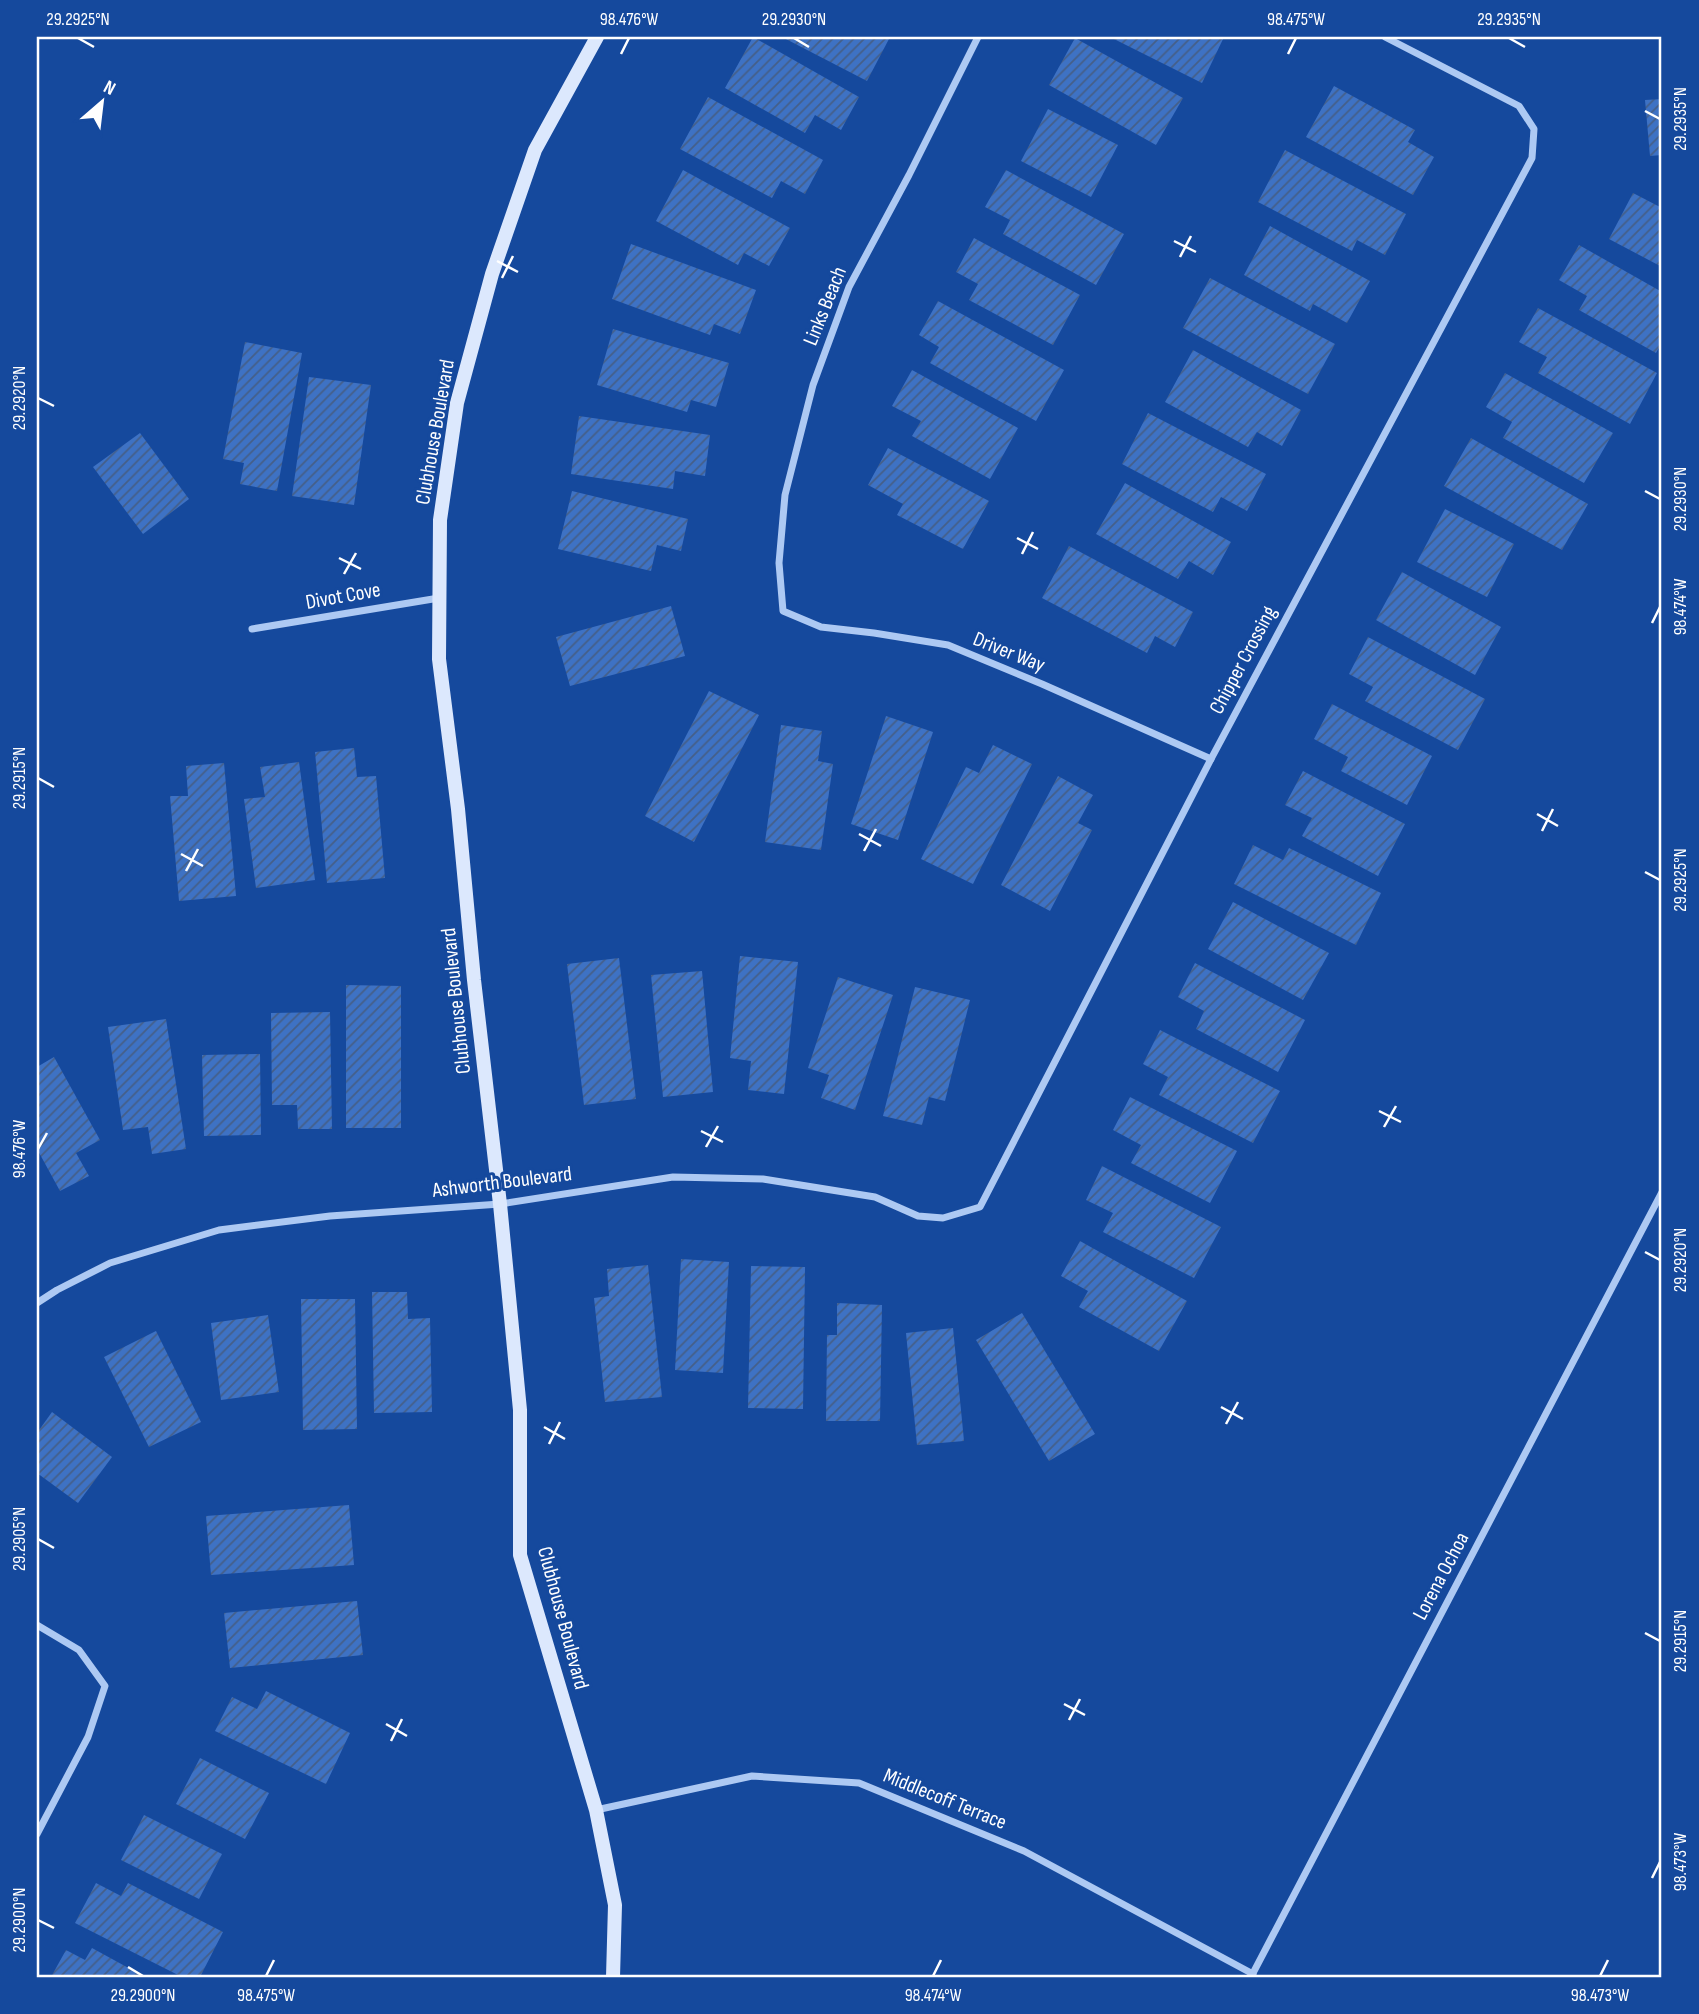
<svg xmlns="http://www.w3.org/2000/svg" width="1699" height="2014" font-family="'Sofia Sans Condensed',sans-serif">
<style>
.building{fill:url(#building-hatch)}
.lines{fill:none;stroke-linecap:round;stroke-linejoin:round}
.street{stroke:#adc9f3;stroke-width:7}
.secondary{stroke:#dce8fd;stroke-width:14}
.ticks{fill:none;stroke:#fff;stroke-width:2.5}
.labels{text-anchor:middle;dominant-baseline:central;stroke-width:6;stroke-linejoin:round;paint-order:stroke}
.street-label{font-size:21px;fill:#fff;stroke:#15499d}
.neatline{fill:none;stroke:#fff;stroke-width:2.5}
.ticks-label{font-size:18px;text-anchor:middle;fill:#fff}
</style>
<defs>
<pattern id="building-hatch" width="6" height="6" patternUnits="userSpaceOnUse" patternTransform="scale(1.75)"><rect width="6" height="6" fill="#3e72c4"/><path d="M-1 1l2-2M0 6l6-6M5 7l2-2" fill="none" stroke="#455f88"/></pattern>
</defs>
<rect width="100%" height="100%" fill="#15499d"/>
<g class="building">
<path d="M753 37 859 97 841 130 815 115 805 133 725 88Z"/>
<path d="M782 37H890L867 81Z"/>
<path d="M1110 37H1224L1202 83Z"/>
<path d="M1075 38 1183 98 1156 145 1049 85Z"/>
<path d="M1334 86 1415 130 1408 142 1434 157 1413 195 1306 137Z"/>
<path d="M708 97 823 160 805 194 781 181 772 198 680 149Z"/>
<path d="M1662 99V155L1650 156 1645 100Z"/>
<path d="M1048 109 1118 145 1091 197 1021 161Z"/>
<path d="M1285 150 1406 214 1385 255 1357 240 1352 251 1258 202Z"/>
<path d="M683 170 790 228 769 266 744 253 738 265 656 221Z"/>
<path d="M1006 170 1124 234 1096 285 1003 234 1010 220 985 207Z"/>
<path d="M1633 193 1662 208V267L1609 239Z"/>
<path d="M1270 226 1370 281 1347 323 1313 304 1310 311 1244 275Z"/>
<path d="M974 238 1080 295 1053 345 969 300 978 284 956 272Z"/>
<path d="M631 244 756 290 740 334 714 324 710 335 612 299Z"/>
<path d="M1579 245 1662 292V342L1656 353 1579 310 1587 296 1559 280Z"/>
<path d="M1210 278 1335 344 1308 394 1183 328Z"/>
<path d="M938 301 1064 370 1036 421 930 363 939 347 919 335Z"/>
<path d="M1538 308 1657 373 1630 424 1538 373 1547 357 1519 342Z"/>
<path d="M613 329 729 363 716 407 691 400 687 412 597 385Z"/>
<path d="M245 342 302 353 277 491 240 484 244 463 223 459Z"/>
<path d="M1193 350 1301 410 1282 446 1257 432 1248 447 1165 402Z"/>
<path d="M912 370 1018 428 990 479 912 436 921 421 892 406Z"/>
<path d="M1505 373 1613 433 1584 483 1503 438 1512 422 1486 407Z"/>
<path d="M309 377 371 385 354 505 292 496Z"/>
<path d="M1148 413 1266 474 1247 511 1221 497 1213 512 1122 464Z"/>
<path d="M579 416 710 435 705 476 675 471 673 489 571 474Z"/>
<path d="M140 433 189 499 143 534 93 467Z"/>
<path d="M1471 438 1588 504 1562 550 1444 486Z"/>
<path d="M888 448 989 501 963 549 897 515 903 504 868 485Z"/>
<path d="M1125 483 1231 542 1213 575 1189 561 1178 579 1096 534Z"/>
<path d="M572 491 688 519 681 551 657 545 651 571 558 549Z"/>
<path d="M1445 509 1514 544 1487 597 1417 562Z"/>
<path d="M1069 546 1193 612 1175 647 1155 636 1147 653 1042 598Z"/>
<path d="M1402 572 1501 627 1475 675 1376 620Z"/>
<path d="M671 606 685 656 570 686 556 637Z"/>
<path d="M1368 637 1485 699 1458 750 1365 701 1373 687 1349 674Z"/>
<path d="M709 691 759 715 694 842 645 816Z"/>
<path d="M1332 704 1432 756 1407 805 1341 771 1348 757 1314 739Z"/>
<path d="M886 716 933 732 898 840 851 824Z"/>
<path d="M781 725 822 731 818 761 833 764 821 850 765 842Z"/>
<path d="M993 745 1032 764 973 884 921 859 966 767 979 773Z"/>
<path d="M354 748 357 777 376 776 385 878 327 883 315 752Z"/>
<path d="M299 762 315 880 256 888 244 799 265 797 260 767Z"/>
<path d="M224 763 236 896 179 901 170 796H188L186 766Z"/>
<path d="M1303 771 1405 824 1378 876 1302 836 1312 818 1285 805Z"/>
<path d="M1058 776 1093 795 1078 823 1092 830 1050 911 1001 885Z"/>
<path d="M1253 845 1283 860 1289 848 1381 893 1356 945 1234 884Z"/>
<path d="M1233 902 1329 953 1303 1000 1208 949Z"/>
<path d="M740 956 798 962 784 1094 748 1090 751 1061 730 1058Z"/>
<path d="M619 958 636 1099 584 1105 567 964Z"/>
<path d="M1195 963 1305 1020 1278 1072 1196 1029 1204 1011 1178 997Z"/>
<path d="M702 971 713 1092 663 1097 651 975Z"/>
<path d="M838 977 893 995 855 1110 821 1098 829 1075 808 1068Z"/>
<path d="M346 985 401 986V1128H346Z"/>
<path d="M915 987 970 1000 945 1101 929 1097 922 1125 883 1116Z"/>
<path d="M330 1012 332 1129H298L297 1105H272L271 1013Z"/>
<path d="M166 1019 186 1149 152 1154 148 1127 123 1130 108 1027Z"/>
<path d="M1160 1030 1280 1091 1253 1143 1159 1095 1168 1077 1143 1064Z"/>
<path d="M260 1054 261 1135 204 1136 202 1055Z"/>
<path d="M54 1057 100 1140 76 1153 89 1176 60 1191 37 1149V1067Z"/>
<path d="M1130 1097 1237 1151 1210 1203 1131 1163 1141 1145 1113 1130Z"/>
<path d="M1102 1166 1221 1227 1194 1278 1103 1232 1113 1213 1086 1200Z"/>
<path d="M1080 1241 1187 1301 1159 1351 1079 1307 1088 1291 1061 1276Z"/>
<path d="M681 1259 729 1262 723 1373 675 1370Z"/>
<path d="M648 1265 662 1397 605 1402 594 1298 609 1296 607 1269Z"/>
<path d="M751 1266 805 1267 803 1409 748 1408Z"/>
<path d="M372 1292H407L408 1319 430 1318 432 1412 374 1413Z"/>
<path d="M301 1299H355L357 1429 303 1430Z"/>
<path d="M837 1303 882 1305 880 1421H826L827 1335H837Z"/>
<path d="M1022 1313 1095 1434 1049 1461 976 1340Z"/>
<path d="M268 1315 279 1392 221 1400 211 1323Z"/>
<path d="M953 1328 964 1441 917 1445 906 1333Z"/>
<path d="M156 1331 201 1422 149 1447 104 1357Z"/>
<path d="M52 1412 112 1457 78 1503 37 1473V1433Z"/>
<path d="M349 1505 354 1565 211 1575 206 1516Z"/>
<path d="M357 1601 363 1655 230 1668 224 1613Z"/>
<path d="M266 1691 350 1733 326 1784 215 1731 232 1697 257 1709Z"/>
<path d="M200 1758 269 1793 245 1839 176 1804Z"/>
<path d="M144 1815 222 1854 199 1899 121 1860Z"/>
<path d="M96 1883 121 1896 128 1883 223 1932 200 1977H182L75 1923Z"/>
<path d="M92 1948 145 1977H51L66 1950 85 1960Z"/>
</g>
<g class="lines">
<g class="street">
<path d="M978 37 909 175 849 287 813 385 785 495 779 563 783 611 821 627 874 633 948 645 1042 684 1211 759"/>
<path d="M252 629 439 598"/>
<path d="M37 1303 57 1290 110 1263 219 1230 330 1216 500 1204 673 1177 763 1179 875 1197 918 1216 943 1218 980 1207 1211 759 1532 158 1534 129 1519 106 1385 37"/>
<path d="M37 1625 79 1650 105 1686 88 1737 37 1834"/>
<path d="M596 1810 752 1776 859 1783 1024 1851 1253 1974"/>
<path d="M1251 1977 1662 1192"/>
</g>
<path class="secondary" d="M597 37 535 150 492 274 457 403 440 520 439 659 458 809 474 980 500 1204 520 1410V1555L596 1810 615 1905 613 1977"/>
</g>
<path class="ticks" d="M78 38 94 47M794 38 809 47M1509 38 1525 47M621 54 629 38M1288 54 1296 38M1645 111 1660 119M1174 241 1196 252M1180 257 1191 236M497 261 518 272M502 278 513 256M38 398 54 406M1645 491 1660 499M1017 538 1038 549M1022 554 1033 532M339 558 361 569M344 574 356 553M1652 623 1660 607M38 778 54 787M1537 814 1558 826M1542 831 1553 809M859 834 881 846M864 851 876 829M181 854 203 866M186 871 198 849M1645 872 1660 880M1379 1111 1401 1122M1384 1127 1396 1106M701 1131 723 1142M706 1147 718 1126M38 1149 47 1133M1645 1252 1660 1260M1221 1407 1243 1419M1226 1424 1238 1402M544 1427 565 1439M549 1444 560 1422M38 1539 54 1548M1645 1633 1660 1641M1064 1704 1085 1715M1069 1720 1080 1699M386 1724 407 1736M391 1741 402 1719M1652 1878 1660 1862M38 1920 54 1928M128 1967 143 1976M266 1976 274 1960M933 1976 941 1960M1600 1976 1608 1960"/>
<g class="labels">
<g class="street-label">
<text transform="translate(825 306) rotate(-68)">Links Beach</text>
<text transform="translate(435 432) rotate(-80)">Clubhouse Boulevard</text>
<text transform="translate(343 596) rotate(-10)">Divot Cove</text>
<text transform="translate(1009 652) rotate(22)">Driver Way</text>
<text transform="translate(1243 660) rotate(-62)">Chipper Crossing</text>
<text transform="translate(456 1001) rotate(-96)">Clubhouse Boulevard</text>
<text transform="translate(502 1182) rotate(-7)">Ashworth Boulevard</text>
<text transform="translate(1441 1576) rotate(-62)">Lorena Ochoa</text>
<text transform="translate(563 1618) rotate(75)">Clubhouse Boulevard</text>
<text transform="translate(945 1799) rotate(22)">Middlecoff Terrace</text>
</g>
</g>
<rect width="1699" height="2014" fill="none" stroke="#15499d" stroke-width="77"/>
<g transform="translate(102 102) rotate(28)" stroke="#15499d" stroke-width="5" paint-order="stroke">
<path d="M0-5L12 26L0 18L-12 26Z" fill="#ffffff"/>
<text y="-10" font-size="19" font-weight="bold" text-anchor="middle" fill="#ffffff">N</text>
</g>
<rect x="38" y="38" width="1622" height="1938" class="neatline"/>
<g class="ticks-label">
<text x="78" y="25">29.2925°N</text>
<text x="629" y="25">98.476°W</text>
<text x="794" y="25">29.2930°N</text>
<text x="1296" y="25">98.475°W</text>
<text x="1509" y="25">29.2935°N</text>
<text transform="translate(1680 119) rotate(-90)" y="6">29.2935°N</text>
<text transform="translate(19 398) rotate(-90)" y="6">29.2920°N</text>
<text transform="translate(1680 499) rotate(-90)" y="6">29.2930°N</text>
<text transform="translate(1680 607) rotate(-90)" y="6">98.474°W</text>
<text transform="translate(19 778) rotate(-90)" y="6">29.2915°N</text>
<text transform="translate(1680 880) rotate(-90)" y="6">29.2925°N</text>
<text transform="translate(19 1149) rotate(-90)" y="6">98.476°W</text>
<text transform="translate(1680 1260) rotate(-90)" y="6">29.2920°N</text>
<text transform="translate(19 1539) rotate(-90)" y="6">29.2905°N</text>
<text transform="translate(1680 1641) rotate(-90)" y="6">29.2915°N</text>
<text transform="translate(1680 1862) rotate(-90)" y="6">98.473°W</text>
<text transform="translate(19 1920) rotate(-90)" y="6">29.2900°N</text>
<text x="143" y="2001">29.2900°N</text>
<text x="266" y="2001">98.475°W</text>
<text x="933" y="2001">98.474°W</text>
<text x="1600" y="2001">98.473°W</text>
</g>
</svg>
